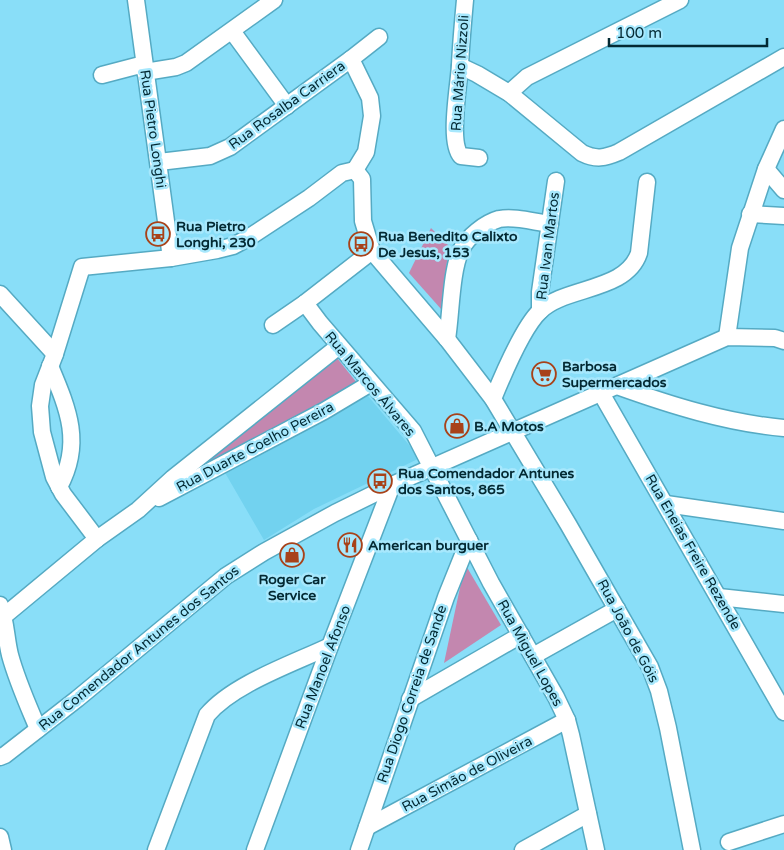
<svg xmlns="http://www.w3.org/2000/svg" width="784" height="850" font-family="'Varela Round',sans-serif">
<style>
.built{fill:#72d2ef}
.green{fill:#c387af}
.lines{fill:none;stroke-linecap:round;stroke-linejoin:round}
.minor-casing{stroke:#55aac3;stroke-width:19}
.minor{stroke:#fff;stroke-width:16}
.labels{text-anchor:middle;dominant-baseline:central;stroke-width:5;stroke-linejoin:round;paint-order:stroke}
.street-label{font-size:14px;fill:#032933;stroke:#a7e8fd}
.poi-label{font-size:14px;font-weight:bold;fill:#032933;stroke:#a7e8fd;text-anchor:start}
</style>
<rect width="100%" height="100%" fill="#89def8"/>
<path class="built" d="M368 396 420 458 314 509 264 540 224 471Z"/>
<g class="green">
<path d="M431 228 449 246 441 309 409 273Z"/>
<path d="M337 358 357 383 208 468 183 476Z"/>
<path d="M465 564 501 625 444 663Z"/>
</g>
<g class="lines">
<g class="minor-casing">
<g id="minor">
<path d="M136 0 171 258"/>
<path d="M465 0C463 22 461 43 460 65 459 85 448 142 461 156L479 158"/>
<path d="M232 31 287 106"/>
<path d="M351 59 370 98 372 116 366 152 355 170"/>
<path d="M460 66 477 74 509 93 582 153C596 160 605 158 619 152L784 57"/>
<path d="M145 72 176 67 186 63 274 0"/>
<path d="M102 75 144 64"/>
<path d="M509 93 527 77 680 0"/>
<path d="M159 162 210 156 230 147 351 59 379 37"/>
<path d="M766 169 784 190"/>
<path d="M355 170 362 179 363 221 372 251 447 339 493 399 568 524 650 667 659 691 668 728 692 850"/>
<path d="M750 214 784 216"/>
<path d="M0 294 55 354"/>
<path d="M305 303 320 323 413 431 491 583 556 697 567 720 571 735 596 850"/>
<path d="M540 311V292L556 181"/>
<path d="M273 325 305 303 372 251"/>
<path d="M727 337 740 248 766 169 784 129"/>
<path d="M447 339C451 315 451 270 461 250 467 237 485 223 499 219 515 216 534 222 550 224"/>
<path d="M50 366C68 409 83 443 59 487"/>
<path d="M617 386C670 405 727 423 784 428"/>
<path d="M601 393 784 712"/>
<path d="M493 399C502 377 523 327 540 311 565 286 626 292 639 253L647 182"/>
<path d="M159 498 324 411 371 383"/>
<path d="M666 504 784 521"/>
<path d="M97 539 63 494 54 477 42 432 40 406 43 385 55 354 82 267 171 258 217 250 233 246 248 238 309 198 342 173 355 170"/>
<path d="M719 597 784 604"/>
<path d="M0 605C6 621 6 639 10 655 17 681 28 705 38 729"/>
<path d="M4 616 97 539 138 510 173 478 339 346"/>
<path d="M533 656 617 609"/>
<path d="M410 699 521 635"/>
<path d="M0 757 5 755 77 699 226 576 264 552 335 513 392 485 727 337 775 338 784 341"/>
<path d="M367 827 567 720"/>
<path d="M0 837 3 850"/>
<path d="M729 842 784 824"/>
<path d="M156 850 207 715C233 684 292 664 330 646"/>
<path d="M255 850 330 646 392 485"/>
<path d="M359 850 446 597 469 540"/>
<path d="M523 850 588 814"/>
</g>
</g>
<use href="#minor" class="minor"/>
</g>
<defs>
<g id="bus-ring" transform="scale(1.25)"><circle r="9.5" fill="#a7e8fd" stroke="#a84219" stroke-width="1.5"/><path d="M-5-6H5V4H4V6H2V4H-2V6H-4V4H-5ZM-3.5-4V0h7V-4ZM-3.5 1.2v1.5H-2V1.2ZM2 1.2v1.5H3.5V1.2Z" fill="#a84219"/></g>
<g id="supermarket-ring" transform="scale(1.25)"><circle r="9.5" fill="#a7e8fd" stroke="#a84219" stroke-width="1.5"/><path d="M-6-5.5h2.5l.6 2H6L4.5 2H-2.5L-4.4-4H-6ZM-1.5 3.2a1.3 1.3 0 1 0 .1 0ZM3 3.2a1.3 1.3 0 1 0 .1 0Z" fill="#a84219"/></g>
<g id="shop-ring" transform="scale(1.25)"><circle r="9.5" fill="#a7e8fd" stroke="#a84219" stroke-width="1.5"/><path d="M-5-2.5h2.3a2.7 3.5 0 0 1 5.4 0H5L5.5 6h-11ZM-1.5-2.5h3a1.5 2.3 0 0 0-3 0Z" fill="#a84219"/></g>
<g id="restaurant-ring" transform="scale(1.25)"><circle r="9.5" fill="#a7e8fd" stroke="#a84219" stroke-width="1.5"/><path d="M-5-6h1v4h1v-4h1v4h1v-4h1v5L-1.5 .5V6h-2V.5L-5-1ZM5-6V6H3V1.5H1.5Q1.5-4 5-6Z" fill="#a84219"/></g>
</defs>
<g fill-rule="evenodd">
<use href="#bus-ring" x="158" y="234"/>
<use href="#bus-ring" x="361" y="244"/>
<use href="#supermarket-ring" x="544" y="374"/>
<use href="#shop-ring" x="457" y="426"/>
<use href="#bus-ring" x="380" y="481"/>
<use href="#restaurant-ring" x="350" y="545"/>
<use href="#shop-ring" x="292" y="555"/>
</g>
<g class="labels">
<g class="street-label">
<text transform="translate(460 73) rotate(-86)">Rua Mário Nizzoli</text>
<text transform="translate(287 105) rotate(-36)">Rua Rosalba Carriera</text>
<text transform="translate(153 129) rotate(82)">Rua Pietro Longhi</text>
<text transform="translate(548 246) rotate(-83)">Rua Ivan Martos</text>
<text transform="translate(370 384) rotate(50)">Rua Marcos Álvares</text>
<text transform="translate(255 447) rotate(-28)">Rua Duarte Coelho Pereira</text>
<text transform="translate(693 552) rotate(60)">Rua Eneias Freire Rezende</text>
<text transform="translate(628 631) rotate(62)">Rua João de Góis</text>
<text transform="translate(139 648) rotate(-39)">Rua Comendador Antunes dos Santos</text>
<text transform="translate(530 653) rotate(61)">Rua Miguel Lopes</text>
<text transform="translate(323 667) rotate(-69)">Rua Manoel Afonso</text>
<text transform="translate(412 694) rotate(-71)">Rua Diogo Correia de Sande</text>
<text transform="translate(467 774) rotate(-28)">Rua Simão de Oliveira</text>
</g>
<g class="poi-label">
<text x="176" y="226">Rua Pietro<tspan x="176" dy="16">Longhi, 230</tspan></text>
<text x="378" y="236">Rua Benedito Calixto<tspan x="378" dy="16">De Jesus, 153</tspan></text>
<text x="562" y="366">Barbosa<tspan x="562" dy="16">Supermercados</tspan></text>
<text x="474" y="426">B.A Motos</text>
<text x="398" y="473">Rua Comendador Antunes<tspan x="398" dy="16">dos Santos, 865</tspan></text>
<text x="368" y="545">American burguer</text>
<text x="292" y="579" text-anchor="middle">Roger Car<tspan x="292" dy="16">Service</tspan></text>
</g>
</g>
<path d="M609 38v8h158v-8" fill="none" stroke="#032933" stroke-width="2.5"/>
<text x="616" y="38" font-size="15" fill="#032933" stroke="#a7e8fd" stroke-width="4" paint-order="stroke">100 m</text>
</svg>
